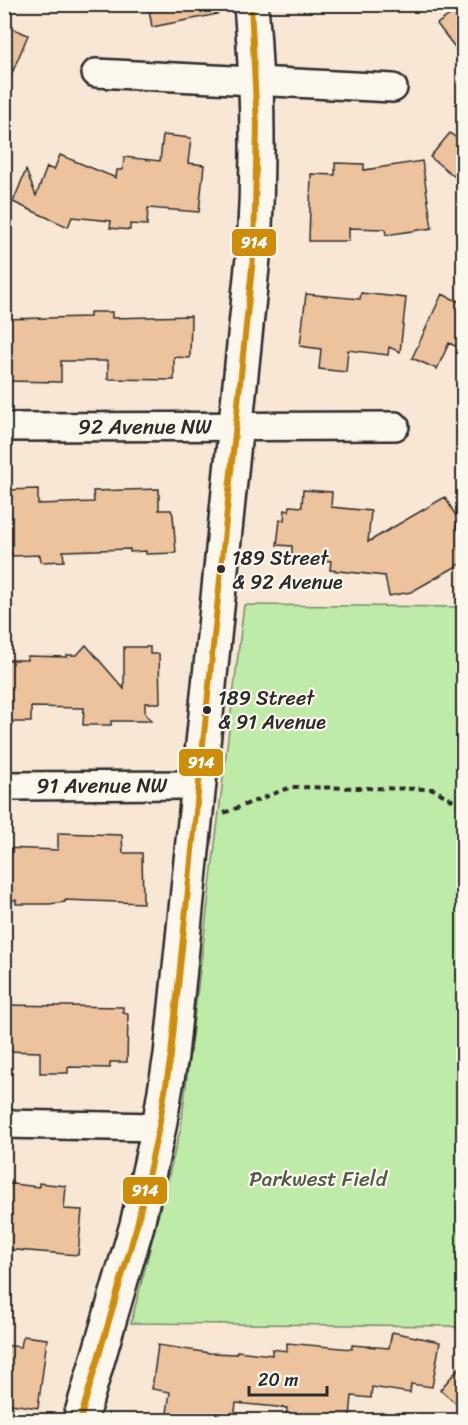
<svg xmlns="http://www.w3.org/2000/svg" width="468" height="1425" font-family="Sriracha,sans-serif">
<rect width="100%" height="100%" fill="#f7e7d4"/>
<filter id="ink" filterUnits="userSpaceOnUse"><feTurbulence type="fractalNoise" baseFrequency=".0167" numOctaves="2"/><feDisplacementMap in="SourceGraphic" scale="12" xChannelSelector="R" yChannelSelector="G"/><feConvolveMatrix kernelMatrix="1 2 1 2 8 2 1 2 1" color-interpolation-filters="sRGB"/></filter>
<g filter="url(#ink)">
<path fill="#bfeba8" stroke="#758b6a" stroke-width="1.5" d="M244,605L463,607V1329L450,1326L131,1323L181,1127Z"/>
<path fill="#edc39d" stroke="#2b2b2b" stroke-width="1.5" d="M148,4H217L218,14L152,27Z
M464,5V59L437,24Z
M4,25L28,35L5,90H4Z
M450,133L464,144V184L430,157Z
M163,135L191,138L188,163L204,165L199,212L148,208L147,225L130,224V230L110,228L111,221L72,217L68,227L13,202L26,170L36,196L47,167L54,170L60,155L116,178L117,170H123L124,157L160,161Z
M422,161L432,228L386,235L385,229L349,228V241H309L311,174L335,175V163L364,164V170Z
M361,293L406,298L400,352L389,347L388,355L348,350L346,372L319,369L321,349L300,346L306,294L360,299Z
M442,294L464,304V350L449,343L437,369L412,358Z
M90,312H112V318L191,316L190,358L174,357V380L108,379V361H61V382L4,381V319L90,317Z
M38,489V504L94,502L93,491L159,489V510H171L173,515L176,553L146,554V551L130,552V549L63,551L64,561L41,562L40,555L12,556L11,552L4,551V490Z
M303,490L332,492L331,507L371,511L368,542L445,497L460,523L456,526L464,541V562L411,592L389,596L385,576L330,570L331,561L296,557L292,555V546L277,545L280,520H284L285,510L289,511L290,506L302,507Z
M86,645L124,689V647H150V654H159L160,703H145V713L151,721H111V725H83L84,708L31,707V722H4L6,660H27V656L67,657V655H77Z
M58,833L122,835L123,853H142L143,903L65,900V902L49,904H16V900H4V848L58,850Z
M4,1005L123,1007V1013L128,1014L127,1062H110V1068L68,1067V1073H40V1052L4,1051Z
M4,1183L39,1187V1183L66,1186L64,1209L82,1210L78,1255L4,1249Z
M392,1332L440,1342L432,1387L411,1384L410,1393L372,1387L371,1398L352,1396L350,1417L286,1416L287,1408L236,1403L234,1419L195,1415V1417L167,1413L170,1392L152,1389L158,1345L210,1353L236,1354L237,1351L272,1355V1349L287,1351V1343L352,1349V1345L389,1348Z
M23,1336L47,1339L38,1408L4,1403V1345L21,1347Z
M464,1362V1410L440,1390Z"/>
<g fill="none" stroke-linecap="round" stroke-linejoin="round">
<defs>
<g id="street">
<path d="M96,73L393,88"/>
<path id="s1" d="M4,427L395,426"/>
<path id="s2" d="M4,786L199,785"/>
<path d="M4,1124L159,1127"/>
</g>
<path id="secondary" d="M80,1420L137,1225L159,1127L171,1055L254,248C259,166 258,86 251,4"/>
</defs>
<use href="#street" stroke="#2b2b2b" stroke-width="32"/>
<use href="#secondary" stroke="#2b2b2b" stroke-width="38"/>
<path stroke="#2b2b2b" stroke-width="4" stroke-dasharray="6 4.5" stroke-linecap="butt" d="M224,813L291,787L433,789L464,807"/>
<use href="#street" stroke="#fbf7ec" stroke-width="27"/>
<use href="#secondary" stroke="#fbf7ec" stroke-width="33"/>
<defs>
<path id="bus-1" d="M80,1420L137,1225L159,1127L171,1055L254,248L257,126L251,4"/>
</defs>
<use href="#bus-1" stroke="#fbf7ec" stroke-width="10"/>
<use href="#bus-1" stroke="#ce8d09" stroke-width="6"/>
</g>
</g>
<g fill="#2b2b2b" stroke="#fbf7ec" stroke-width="2">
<circle cx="221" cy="569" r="5"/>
<circle cx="207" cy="710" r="5"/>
</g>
<g text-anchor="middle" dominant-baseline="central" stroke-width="4.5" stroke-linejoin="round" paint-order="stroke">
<g font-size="20" fill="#2b2b2b" stroke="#fbf7ec" text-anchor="start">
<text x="232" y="558">189 Street<tspan x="232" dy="24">&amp; 92 Avenue</tspan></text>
<text x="218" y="698">189 Street<tspan x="218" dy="24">&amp; 91 Avenue</tspan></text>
</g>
<g font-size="21" fill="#2b2b2b" stroke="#fbf7ec">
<text stroke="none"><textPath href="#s1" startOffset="141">92 Avenue NW</textPath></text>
<text stroke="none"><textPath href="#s2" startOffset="98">91 Avenue NW</textPath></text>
</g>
<g font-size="21" fill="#505b4a" stroke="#fbf7ec">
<text x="318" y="1179">Parkwest Field</text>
</g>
</g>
<g stroke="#fbf7ec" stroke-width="2">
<rect x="231" y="228" width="46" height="29" rx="6" fill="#ce8d09"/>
<rect x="178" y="748" width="46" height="29" rx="6" fill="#ce8d09"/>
<rect x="122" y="1176" width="46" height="29" rx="6" fill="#ce8d09"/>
</g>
<g font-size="16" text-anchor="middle" font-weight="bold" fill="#fff">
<text x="254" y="248">914</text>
<text x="201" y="768">914</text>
<text x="145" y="1196">914</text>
</g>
<rect width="468" height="1425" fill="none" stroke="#fbf7ec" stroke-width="24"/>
<rect x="12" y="12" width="444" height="1401" fill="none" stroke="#2b2b2b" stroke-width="2" filter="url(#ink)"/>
<path d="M249 1386v9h78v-9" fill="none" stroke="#2b2b2b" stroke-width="3"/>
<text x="258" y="1386" font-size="18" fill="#2b2b2b" stroke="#fbf7ec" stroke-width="4.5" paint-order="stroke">20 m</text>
</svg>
